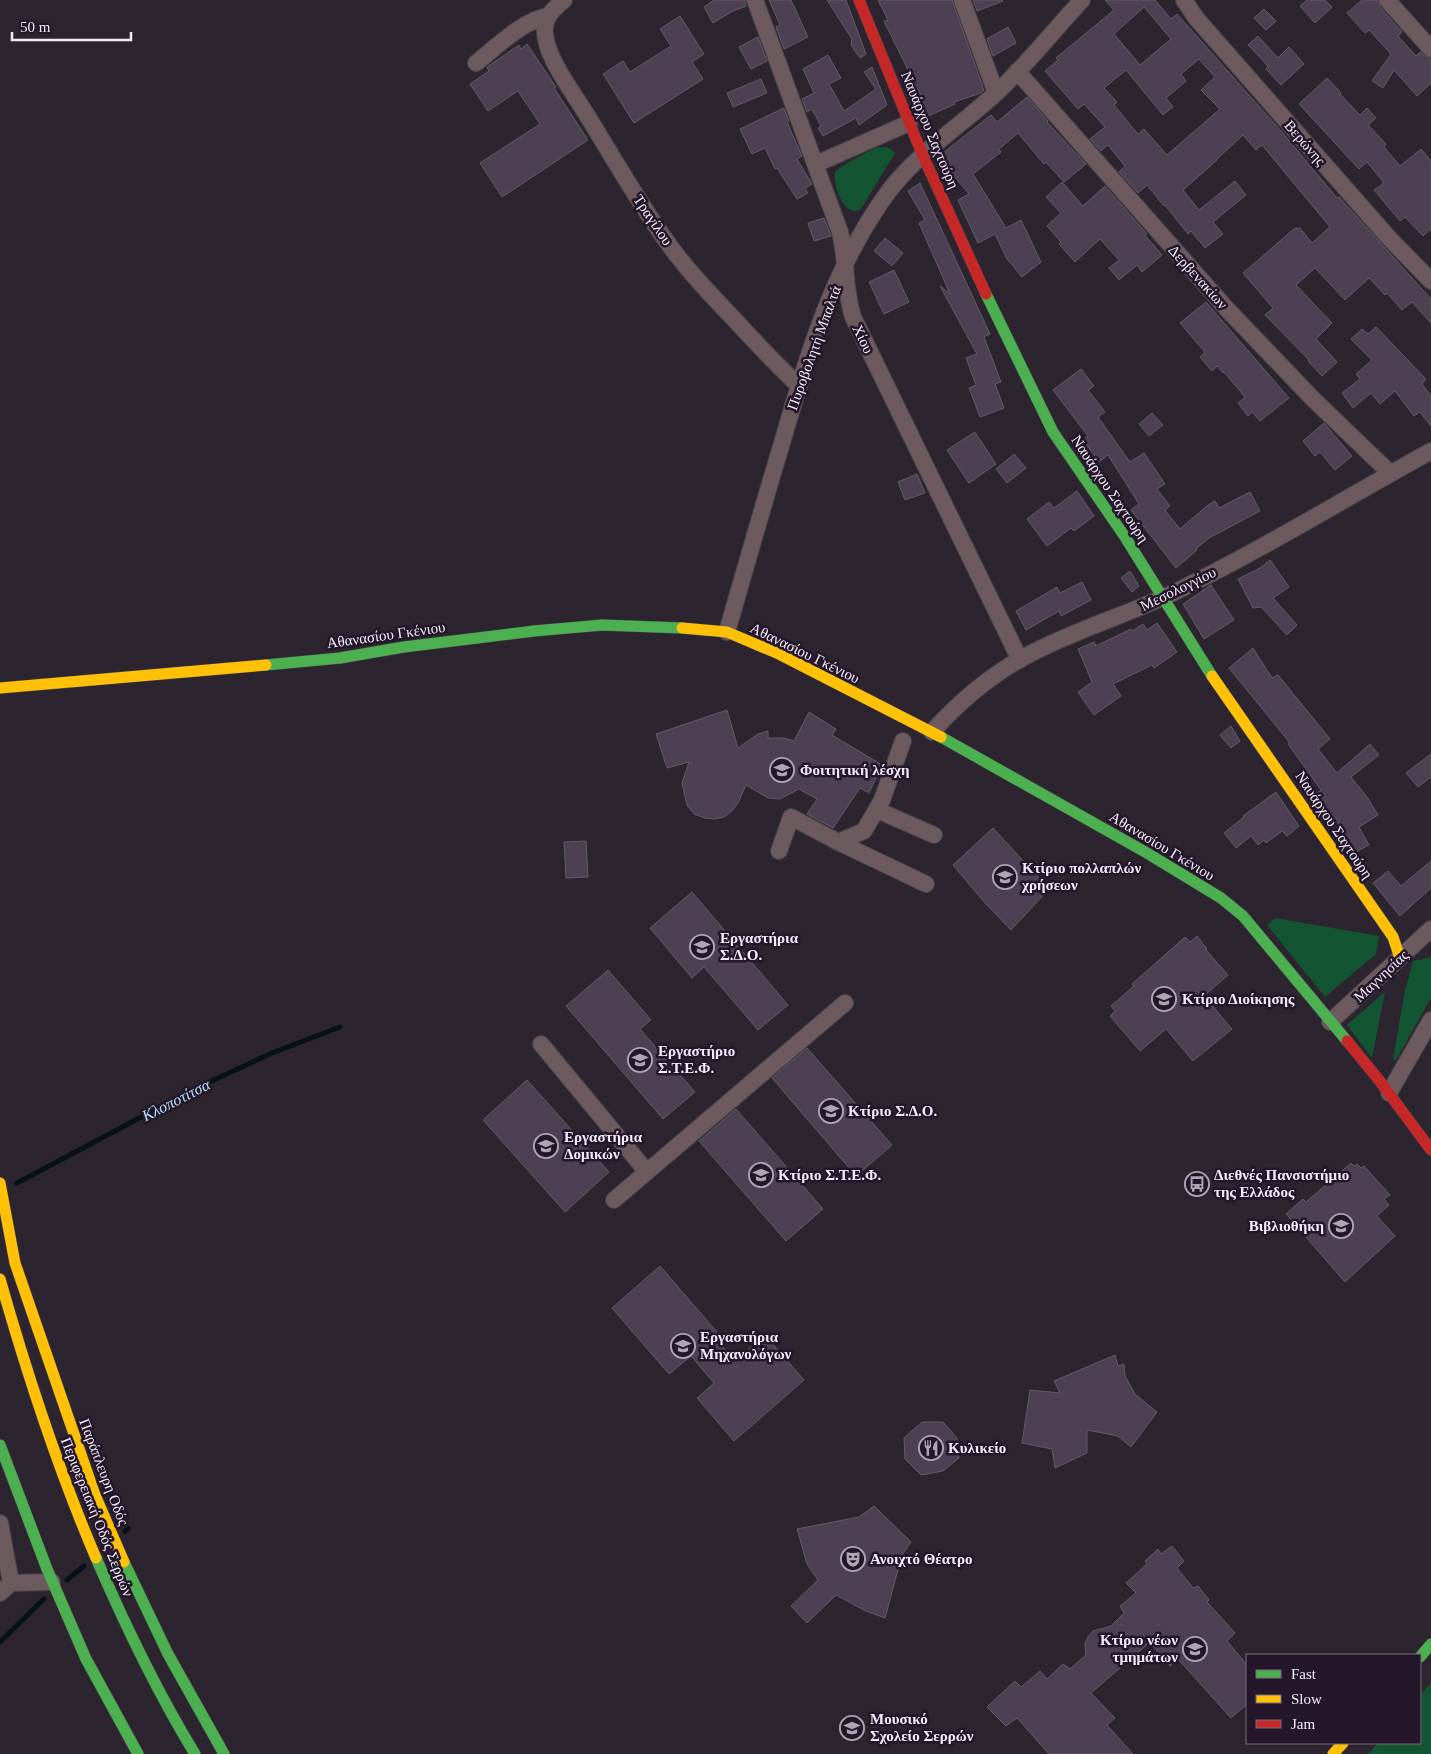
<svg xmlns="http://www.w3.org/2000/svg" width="1431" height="1754" font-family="Georgia,serif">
<rect width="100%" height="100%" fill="#2c252f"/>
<path fill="#135433" d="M875,148C882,147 890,146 895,153L861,209C843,219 833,184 835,172L845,164Z
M1275,918L1379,936L1376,954L1325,997L1267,925Z
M1431,957V998L1396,1060L1393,1059L1404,995L1413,961Z
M1385,992L1372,1058L1347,1025Z
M1431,1683V1754H1368L1378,1743H1420V1695Z"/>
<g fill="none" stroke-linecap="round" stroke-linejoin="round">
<path stroke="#071117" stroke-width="5" d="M17,1183L192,1090L272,1053L340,1027
M125,1531L128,1529
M67,1580L84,1566
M0,1642L44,1599"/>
</g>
<path fill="#4c4052" stroke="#625c65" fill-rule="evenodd" d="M714,0H745L746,6L731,12L713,23L704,7Z
M769,0H791L808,37L784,49L776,27L780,25Z
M827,0H846L866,54L860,58L851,45L852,39Z
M878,0H952L984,90L981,93L954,102L955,104L928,116L922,103L924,102L884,21L888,20Z
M973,0H1002L1003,1L977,11Z
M1105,0H1155L1171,19L1177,14L1282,132L1337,198L1339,197L1431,299V323L1412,302L1402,310L1387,293L1385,295L1369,278L1345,300L1315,268L1296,285L1332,323L1316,339L1337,362L1322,376L1308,361L1309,360L1265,315L1273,308L1243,273L1295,228H1300L1312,243L1330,227L1262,145L1256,150L1243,135L1217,159V160L1183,190L1199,210L1235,181L1246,195L1213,222L1223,234L1205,248L1191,231L1188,234L1165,205L1164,206L1147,185L1138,193L1119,172L1125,166L1108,145L1101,151L1090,139L1105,127L1084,104L1078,109L1045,71L1058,60L1056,58L1114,10ZM1144,7L1171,39L1140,65L1114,34ZM1199,59L1215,77L1201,90L1220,109L1167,155L1144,129L1138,134L1114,105L1117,102L1104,88L1126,70L1163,115L1173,107L1166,98L1186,81L1181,74Z
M1307,0H1325L1332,7L1315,23L1300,6Z
M1362,0H1377L1380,7L1402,32L1398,36L1416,56L1420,52L1431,60V83L1417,96L1394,70L1383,88L1372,81L1391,54L1369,30L1365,33L1347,13Z
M1264,9L1276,21L1266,30L1254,18Z
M680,16L704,54L692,62L703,79L634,123L603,74L623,61L630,72L671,46L660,29Z
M1008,27L1016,43L993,56L987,39Z
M1258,36L1278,58L1289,47L1304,64L1281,85L1266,69L1268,66L1248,45Z
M758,37L767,61L751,69L739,47Z
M527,44L556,87L554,88L588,140L502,197L480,163L540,124L518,91L488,111L470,84L489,71L487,67L519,45L521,49Z
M828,55L841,78L829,84L844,111L876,89L864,72L872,67L887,105L859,125L856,118L823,136L818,128L821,126L812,109L807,112L802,99L814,93L803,69Z
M1327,78L1341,93L1340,94L1360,115L1367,108L1376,118L1368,125L1386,144L1384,147L1400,166L1421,149L1431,161V229L1423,236L1405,217L1400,221L1374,190L1384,183L1367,162L1359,169L1299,104Z
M761,79L767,93L733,107L727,93Z
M1027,97L1048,121L1047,122L1086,164L1064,182L1046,162L1044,164L1018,133L999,149L1001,152L973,174L1006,228L1021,220L1041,262L1022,277L1007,259L995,234L978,243L958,200L969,194L938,157L991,115L997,122Z
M784,108L789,121L787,122L802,156L797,159L812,184L805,188L808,193L797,199L777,168L775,169L765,148L752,154L740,129Z
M1062,182L1083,206L1105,186L1147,234L1145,235L1162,255L1142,272L1137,265L1119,280L1109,268L1119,260L1100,239L1075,262L1059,244L1061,242L1047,226L1061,213L1046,197Z
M920,183L990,334L984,337L1001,382L995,384L1004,408L980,417L969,388L976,385L966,358L977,354L940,286L950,294L919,223L925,220L908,191Z
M824,218L831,236L814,241L808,223Z
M885,238L903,253L892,266L874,251Z
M894,270L909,302L884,314L869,282Z
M1206,302L1289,398L1260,421L1252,412L1248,416L1238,403L1245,397L1224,372L1223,373L1217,366L1212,371L1200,357L1205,352L1180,323Z
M1376,327L1426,379L1422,384L1431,396V426L1420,412L1414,416L1395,391L1380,404L1371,393L1353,408L1342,393L1360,379L1356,374L1372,360L1351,339L1362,329L1368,334Z
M1081,369L1094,386L1088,390L1105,412L1098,417L1130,462L1144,453L1165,484L1157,489L1170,506L1165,510L1180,529L1208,505L1215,501L1219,508L1250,492L1260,511L1209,538L1196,549L1197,550L1176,568L1131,510L1139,504L1108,455L1099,462L1083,440L1088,436L1053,390Z
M1152,413L1163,425L1149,436L1139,424Z
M1324,423L1352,456L1335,470L1320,452L1315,456L1303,441Z
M975,432L996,464L969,483L947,450Z
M1014,454L1026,468L1007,483L996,469Z
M917,474L925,493L905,500L898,482Z
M1077,491L1094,516L1074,531L1071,528L1047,546L1027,519L1049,502L1054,508Z
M1270,560L1289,587L1273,598L1297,625L1287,635L1261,607L1253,608L1238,579L1260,568Z
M1130,571L1139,586L1132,592L1121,578Z
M1082,582L1091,600L1061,616L1059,611L1026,630L1016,611L1057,587L1060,593Z
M1211,585L1234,620L1204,639L1183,604Z
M1157,623L1177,652L1154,668L1152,665L1113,684L1121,696L1094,715L1078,692L1092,682L1078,649L1094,642L1096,646L1131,629L1132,631L1143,624L1147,630Z
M1253,648L1272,678L1278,675L1330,739L1318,749L1337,773L1370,744L1379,755L1351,777L1367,797L1378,815L1359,827L1369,845L1354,853L1345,837H1346L1335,818L1315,795L1321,790L1288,744L1290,743L1229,668Z
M727,710L738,748L758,734L768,731V738H784L794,741L809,712L836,729L832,735L882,765L869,793L860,788L833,828L807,814L817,799L799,789L780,799L768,798L746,785L738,803L732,811L724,817L714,819L705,818L694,814L687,805L682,783L689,762L667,768L656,734Z
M1231,726L1240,741L1231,748L1220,735Z
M1431,754V777L1418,787L1406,773Z
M1276,792L1299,826L1287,836L1282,831L1266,843L1264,840L1258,845L1251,836L1236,848L1224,833L1244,817L1243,816Z
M993,828L1049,889L1011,930L984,902L953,865Z
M586,841L588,877L566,878L564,842Z
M1431,861V888L1400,916L1373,883L1388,871L1401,886Z
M692,892L788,1005L758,1030L704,967L692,978L650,928Z
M1197,936L1207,949L1206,950L1228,975L1204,996L1232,1029L1193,1061L1166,1029L1140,1051L1110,1016L1115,1011L1111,1006L1134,986L1132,984L1185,937L1190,942Z
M608,970L651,1020L640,1029L695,1092L663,1119L566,1006Z
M807,1048L892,1145L856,1176L772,1078Z
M527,1080L609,1172L565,1212L483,1120Z
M736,1109L823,1209L786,1241L699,1141Z
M1351,1163L1354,1166L1357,1164L1361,1168L1364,1166L1390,1195L1384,1199L1389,1205L1377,1216L1395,1236L1345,1282L1286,1214L1303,1199L1306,1202Z
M660,1266L717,1332L713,1335L735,1361L765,1335L804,1380L734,1441L697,1398L714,1383L691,1356L669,1374L612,1308Z
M1115,1355L1118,1366L1124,1364L1125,1376L1135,1394L1157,1412L1131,1447L1118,1436L1087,1430V1453L1055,1468L1052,1449L1022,1443L1030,1390L1060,1393L1054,1381Z
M922,1422H943L957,1438L959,1458L943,1471L921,1475L905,1459L904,1438Z
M874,1506L911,1542L902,1555L885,1618L866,1611L836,1595L807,1623L791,1606L818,1580L807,1564L797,1529L859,1517Z
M1172,1546L1184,1561L1177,1568L1193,1588L1198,1586L1209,1600L1207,1602L1235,1633L1227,1641L1247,1665V1704L1231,1718L1178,1659L1170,1666L1150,1642L1091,1693L1115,1718L1107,1725L1133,1754H1049L1017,1718L1006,1726L987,1707L1015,1681L1021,1687L1040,1671L1047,1679L1063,1664L1070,1669L1086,1655L1085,1643L1088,1637L1093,1631L1111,1626L1124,1613L1120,1606L1136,1593L1126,1583L1147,1564L1145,1561L1158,1549L1161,1554Z"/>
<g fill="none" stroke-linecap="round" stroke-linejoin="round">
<defs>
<path id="street" d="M564,0C556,7 546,15 545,27C542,52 572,91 585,112C613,157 639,204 670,246C689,272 711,295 733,318C754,341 776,364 799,386
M755,0L840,232C847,260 844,289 853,317L1020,660
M962,0L996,93
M1184,0L1196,18L1389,238L1431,281
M1387,0L1431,49
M476,63C496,47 524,20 548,16
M1017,71L1226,308L1313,399L1390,473
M816,164L909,123
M727,632C745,569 763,506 782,443C807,356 834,265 889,191C918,153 960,126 995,94C1026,66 1053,31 1082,0
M932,732C958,703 991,675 1026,656C1074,630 1127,615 1175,592C1263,549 1346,498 1431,451
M877,810L934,835
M838,842L864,831L882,800L903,741
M779,851L791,817L838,842L926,884
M1330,1022L1431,929
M541,1044L647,1172
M1389,1093L1431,1020
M614,1200L845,1003
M0,1523L11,1583
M0,1593L11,1583L52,1582"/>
<path id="fast" d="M986,294L1053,432L1125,537L1212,676
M266,665L340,658L404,647L534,631L602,625L682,628
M941,737L1147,853L1221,898L1243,916L1347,1041
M0,1445L47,1569L86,1659L138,1754
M96,1558C125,1625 157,1692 195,1754
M124,1562L168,1654L224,1754
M1420,1657L1431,1644"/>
<path id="slow" d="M682,628L727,632L779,654L941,737
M1212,676L1393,937L1400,958
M0,688L266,665
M0,1183L15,1263L95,1495L124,1562
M0,1279C27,1374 57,1467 96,1558
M1333,1754L1343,1743"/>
<path id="jam" d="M859,0L923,156L986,294
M1347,1041L1379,1080L1431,1150"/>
</defs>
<use href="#street" stroke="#47424a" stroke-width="18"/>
<use href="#fast" stroke="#47424a" stroke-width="12"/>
<use href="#slow" stroke="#47424a" stroke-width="12"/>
<use href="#jam" stroke="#47424a" stroke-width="12"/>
<use href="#street" stroke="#6c5a5e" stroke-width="16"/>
<use href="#fast" stroke="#4caf50" stroke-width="11"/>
<use href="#slow" stroke="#ffc107" stroke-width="11"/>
<use href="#jam" stroke="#c62828" stroke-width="11"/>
</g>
<defs>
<symbol id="school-ring" viewBox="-11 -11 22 22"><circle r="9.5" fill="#24172a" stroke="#aea6b2" stroke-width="1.5"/><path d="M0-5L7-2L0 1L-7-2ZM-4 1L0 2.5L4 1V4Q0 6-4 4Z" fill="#aea6b2"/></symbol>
<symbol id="university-ring" viewBox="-11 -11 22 22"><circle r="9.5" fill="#24172a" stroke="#aea6b2" stroke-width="1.5"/><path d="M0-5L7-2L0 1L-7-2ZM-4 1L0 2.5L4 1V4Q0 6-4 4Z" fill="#aea6b2"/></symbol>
<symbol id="bus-ring" viewBox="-11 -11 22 22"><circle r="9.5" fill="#24172a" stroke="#aea6b2" stroke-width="1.5"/><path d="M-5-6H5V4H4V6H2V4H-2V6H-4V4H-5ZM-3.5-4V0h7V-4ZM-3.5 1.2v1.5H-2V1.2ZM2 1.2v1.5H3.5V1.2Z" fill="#aea6b2"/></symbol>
<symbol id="restaurant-ring" viewBox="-11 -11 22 22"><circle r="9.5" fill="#24172a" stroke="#aea6b2" stroke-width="1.5"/><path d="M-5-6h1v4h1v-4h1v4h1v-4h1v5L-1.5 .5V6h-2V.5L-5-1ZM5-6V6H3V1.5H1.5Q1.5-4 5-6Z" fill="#aea6b2"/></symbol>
<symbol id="theatre-ring" viewBox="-11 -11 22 22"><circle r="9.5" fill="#24172a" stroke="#aea6b2" stroke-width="1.5"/><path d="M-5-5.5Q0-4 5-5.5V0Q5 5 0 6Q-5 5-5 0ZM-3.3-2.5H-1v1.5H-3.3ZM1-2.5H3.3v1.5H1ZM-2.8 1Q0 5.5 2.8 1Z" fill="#aea6b2"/></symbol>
</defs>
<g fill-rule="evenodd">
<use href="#school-ring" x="768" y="756" width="28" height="28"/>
<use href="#university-ring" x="991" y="863" width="28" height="28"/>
<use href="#university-ring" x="688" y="933" width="28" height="28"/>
<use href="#university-ring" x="1150" y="985" width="28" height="28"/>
<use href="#university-ring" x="626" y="1046" width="28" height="28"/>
<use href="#university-ring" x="817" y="1097" width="28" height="28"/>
<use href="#university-ring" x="532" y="1132" width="28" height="28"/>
<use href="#university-ring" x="747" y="1161" width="28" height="28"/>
<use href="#bus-ring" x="1183" y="1170" width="28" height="28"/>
<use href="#university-ring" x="1327" y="1212" width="28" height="28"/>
<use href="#university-ring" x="669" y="1332" width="28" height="28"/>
<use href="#restaurant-ring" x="917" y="1434" width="28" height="28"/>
<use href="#theatre-ring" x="839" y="1545" width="28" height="28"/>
<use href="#university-ring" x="1181" y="1635" width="28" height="28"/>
<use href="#school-ring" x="838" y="1714" width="28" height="28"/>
</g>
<g text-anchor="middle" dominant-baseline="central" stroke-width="5" stroke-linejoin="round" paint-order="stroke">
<g font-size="15" fill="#f4ebf9" stroke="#24172a">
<text transform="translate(930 130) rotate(67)">Ναυάρχου Σαχτούρη</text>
<text transform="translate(1305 143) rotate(49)">Βερώνης</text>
<text transform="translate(653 220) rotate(56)">Τραγίλου</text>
<text transform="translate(1198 277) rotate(48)">Δερβενακίων</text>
<text transform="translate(863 339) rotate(64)">Χίου</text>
<text transform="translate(814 348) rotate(-70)">Πυροβολητή Μπαλτά</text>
<text transform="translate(1110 489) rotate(56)">Ναυάρχου Σαχτούρη</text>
<text transform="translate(1178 589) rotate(-26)">Μεσολογγίου</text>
<text transform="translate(386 635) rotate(-8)">Αθανασίου Γκένιου</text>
<text transform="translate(805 653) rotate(26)">Αθανασίου Γκένιου</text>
<text transform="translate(1334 825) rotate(56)">Ναυάρχου Σαχτούρη</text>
<text transform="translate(1162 846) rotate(31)">Αθανασίου Γκένιου</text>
<text transform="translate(1381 976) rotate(-43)">Μαγνησίας</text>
<text transform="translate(104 1472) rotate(69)">Παράπλευρη Οδός</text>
<text transform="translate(97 1517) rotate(68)">Περιφερειακή Οδός Σερρών</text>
</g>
<g font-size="15" font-weight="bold" fill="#f4ebf9" stroke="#24172a" text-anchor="start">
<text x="800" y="770">Φοιτητική λέσχη</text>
<text x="1022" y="868">Κτίριο πολλαπλών<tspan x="1022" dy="17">χρήσεων</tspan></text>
<text x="720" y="938">Εργαστήρια<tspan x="720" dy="17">Σ.Δ.Ο.</tspan></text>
<text x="1182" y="999">Κτίριο Διοίκησης</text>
<text x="658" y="1051">Εργαστήριο<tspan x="658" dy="17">Σ.Τ.Ε.Φ.</tspan></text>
<text x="848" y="1111">Κτίριο Σ.Δ.Ο.</text>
<text x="564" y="1137">Εργαστήρια<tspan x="564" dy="17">Δομικών</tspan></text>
<text x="778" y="1175">Κτίριο Σ.Τ.Ε.Φ.</text>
<text x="1214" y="1175">Διεθνές Πανσιστήμιο<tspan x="1214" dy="17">της Ελλάδος</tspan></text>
<text x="1324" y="1226" text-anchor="end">Βιβλιοθήκη</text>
<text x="700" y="1337">Εργαστήρια<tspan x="700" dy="17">Μηχανολόγων</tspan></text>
<text x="948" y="1448">Κυλικείο</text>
<text x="870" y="1559">Ανοιχτό Θέατρο</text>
<text x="1178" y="1640" text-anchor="end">Κτίριο νέων<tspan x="1178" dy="17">τμημάτων</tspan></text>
<text x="870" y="1719">Μουσικό<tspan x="870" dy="17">Σχολείο Σερρών</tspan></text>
</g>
<g font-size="16" font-style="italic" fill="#afe2f8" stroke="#24172a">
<text transform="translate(176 1100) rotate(-27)">Κλοποτίτσα</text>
</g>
</g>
<rect x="1246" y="1654" width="175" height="90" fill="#24172a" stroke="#776c7d"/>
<rect x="1256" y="1670" width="25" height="8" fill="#4caf50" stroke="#776c7d"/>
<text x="1291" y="1679" font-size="15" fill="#f4ebf9">Fast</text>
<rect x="1256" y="1695" width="25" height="8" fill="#ffc107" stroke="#776c7d"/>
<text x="1291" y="1704" font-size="15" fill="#f4ebf9">Slow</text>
<rect x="1256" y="1720" width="25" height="8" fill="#c62828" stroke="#776c7d"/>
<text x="1291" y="1729" font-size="15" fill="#f4ebf9">Jam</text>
<path d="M12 32v8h119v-8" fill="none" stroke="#f4ebf9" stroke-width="2.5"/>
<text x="20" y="32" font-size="15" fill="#f4ebf9" stroke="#24172a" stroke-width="4" paint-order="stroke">50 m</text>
</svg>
